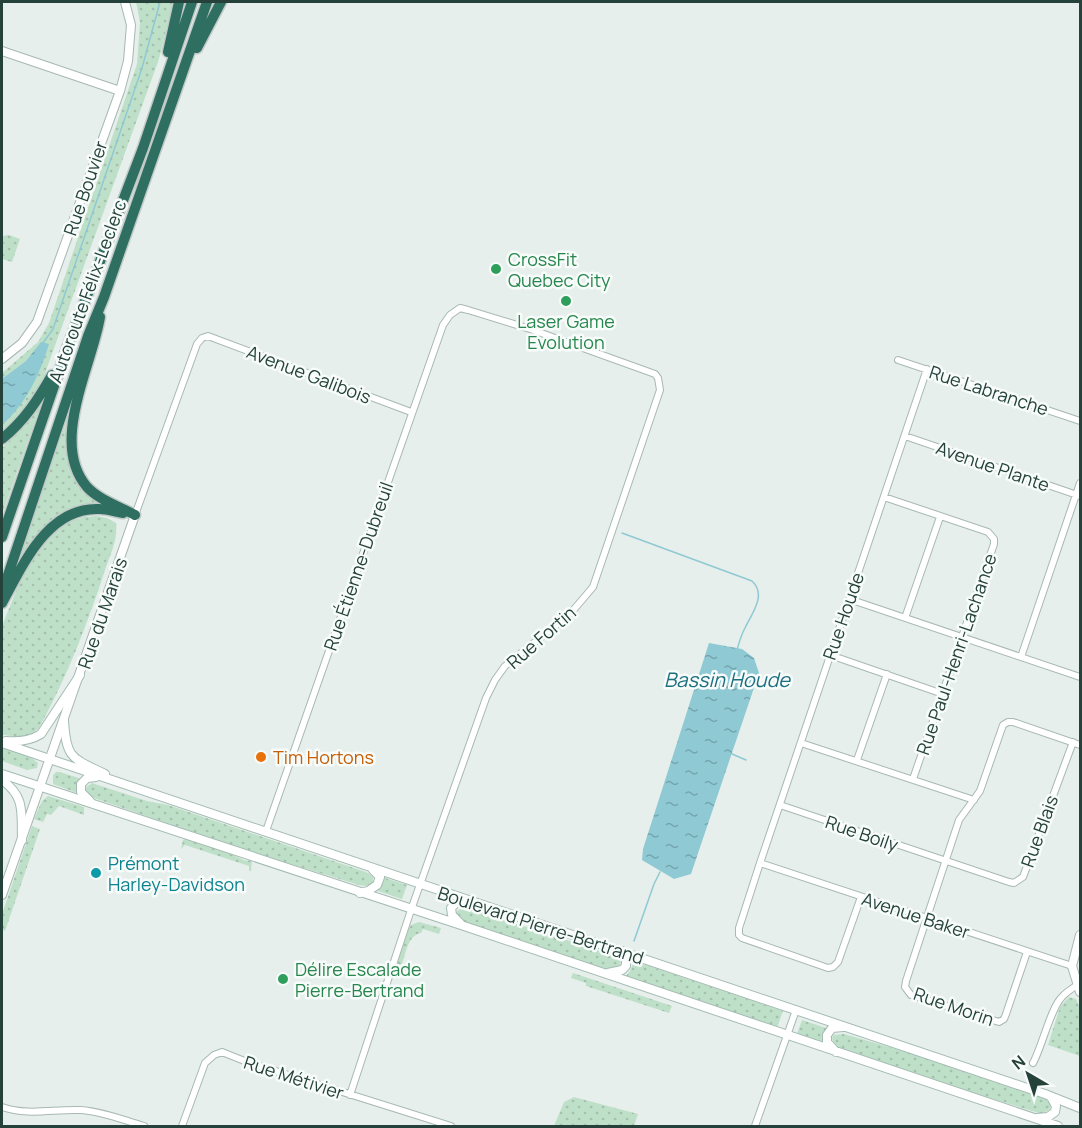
<svg xmlns="http://www.w3.org/2000/svg" width="1082" height="1128" font-family="Manrope,sans-serif">
<defs>
<pattern id="green-dots" width="8" height="8" patternUnits="userSpaceOnUse" patternTransform="scale(1.5)"><rect width="8" height="8" fill="#bfe0c8"/><path d="M2 2h.1M6 6h.1" fill="none" stroke="#a4c1ad" stroke-width="1.8" stroke-linecap="round"/></pattern>
<pattern id="water-ripples" width="26" height="14" patternUnits="userSpaceOnUse" patternTransform="scale(1.5)"><rect width="26" height="14" fill="#8ec9d4"/><path d="M2 4q2-2 4 0t4 0M15 11q2-2 4 0t4 0" fill="none" stroke="#74a5ad"/></pattern>
</defs>
<rect width="100%" height="100%" fill="#e6efeb"/>
<path fill="url(#green-dots)" d="M136,2H173L159,59L44,376C34,398 20,416 2,432V373L38,342L49,323L137,64L140,22Z
M9,235L20,239L12,262L2,259V236Z
M41,404L2,515V448L25,426Z
M68,417H70C67,442 63,475 85,492C91,497 99,500 106,503L72,510L19,565L16,564Z
M97,516L107,518L116,523C118,538 111,553 106,567C88,623 67,677 39,728C28,739 16,738 2,734V626L20,581L33,558L48,538L65,523L84,517Z
M2,747L32,758L38,763L37,768L27,770L2,761Z
M56,772H60L82,779L76,788L77,793L53,784V775Z
M92,783L147,801L168,805L366,872L373,877V883L365,886L359,885L239,848L91,797L86,793L85,788Z
M48,796L84,807V815L59,806L51,815L47,814L43,822L34,819L42,801Z
M32,826L40,829L5,931L2,929V914Z
M186,838L226,852L246,861L252,860L251,871H249V866L185,845L181,849L183,840Z
M382,877L407,885L402,899L378,891Z
M461,908H468L619,957L621,961L620,965L612,971L579,962L462,922L455,913Z
M419,922L441,928L439,934L423,929L421,933C408,935 406,953 402,964L399,965L397,963L408,930L411,925Z
M634,961L783,1011L777,1028L625,977L630,971Z
M573,973L672,1006L669,1013L586,986V983L571,978Z
M1069,997L1076,999L1080,1008V1056L1048,1045L1060,1007Z
M802,1020L826,1028L822,1038L824,1044L797,1034Z
M844,1034L913,1054L1046,1099L1051,1104L1050,1109L1042,1114L977,1094L834,1046L832,1038L834,1035Z
M574,1097L638,1114L634,1126H554L564,1102Z"/>
<path fill="url(#water-ripples)" d="M41,342L49,344C40,374 26,404 2,425V379L26,361Z
M709,643L742,649L754,658L759,673L691,874L674,879L642,860L643,849Z"/>
<g fill="none" stroke-linecap="round" stroke-linejoin="round">
<path stroke="#8ec9d4" stroke-width="1.5" d="M43,343L53,329L142,68L160,2
M622,533L752,581C767,595 752,613 745,628C741,635 739,643 737,650
M732,754L746,760
M634,941L654,884L660,872"/>
<defs>
<path id="minor" d="M898,360L1080,421
M905,436L1080,496
M884,497L988,532L994,539V544L913,779
M135,515L197,344L202,338L208,336L411,412
M849,599L1080,677
M905,618L940,517
M830,655L943,694
M1021,657L1080,483
M801,743L974,800
M857,760L887,674
M780,805L1009,882L1014,883L1023,877L1073,742
M266,831L443,325L450,315L460,308L468,310L530,329L655,374L658,378L660,390L593,587L570,614L505,666L495,680L486,698L411,910L350,1095
M760,863L1072,966
M861,897L838,962L833,967L828,968L742,938L739,935V928L760,863L927,369
M1027,952L1006,1014L1004,1019L999,1022L911,995L905,987L906,981L959,820L980,791L1003,725L1008,722H1013L1080,745
M1033,1063C1042,1047 1051,1007 1062,997C1066,992 1072,989 1077,985
M2,1107C28,1116 53,1109 80,1110C101,1111 123,1120 144,1126
M182,1126L205,1063L214,1055L222,1052L247,1062L451,1126
M755,1126L796,1010"/>
<path id="tertiary" d="M2,51L120,91
M2,359L22,343L37,322L120,91L128,61L131,25L125,2
M2,895L135,515
M1080,935L1072,966L1080,992"/>
<path id="secondary" d="M64,720C66,759 72,758 105,774
M6,741C19,742 30,741 41,734L80,675
M2,743L1045,1094L1080,1108
M2,774L464,926L1058,1126
M2,780C26,797 21,814 22,840
M90,801L81,792V784L87,778L96,777
M360,893L368,891L377,885L380,877L373,870
M460,923L452,915L451,908L457,902H465
M608,973L622,970L626,966V960L622,951
M836,1052L827,1042V1035L832,1028L843,1027
M1037,1118L1048,1117L1055,1112L1056,1106L1051,1097"/>
<path id="motorway" d="M197,48L221,2
M168,52L179,2
M100,317C92,366 49,443 87,487C99,500 120,507 135,515
M2,439C24,421 38,400 52,375
M2,537L66,351L143,148L192,2
M2,593L88,336L104,297L207,2
M2,603C23,565 48,506 100,509C108,509 116,512 123,513"/>
</defs>
<use href="#minor" stroke="#a8b8b2" stroke-width="8"/>
<use href="#tertiary" stroke="#a8b8b2" stroke-width="10"/>
<use href="#secondary" stroke="#a4bbb3" stroke-width="10"/>
<use href="#motorway" stroke="#c2cac8" stroke-width="13"/>
<use href="#minor" stroke="#fff" stroke-width="6"/>
<use href="#tertiary" stroke="#fff" stroke-width="8"/>
<use href="#secondary" stroke="#fff" stroke-width="8"/>
<use href="#motorway" stroke="#2f6f62" stroke-width="10"/>
</g>
<g fill="#2e9e5b" stroke="#f7fbf9" stroke-width="2">
<circle cx="496" cy="269" r="6"/>
<circle cx="566" cy="301" r="6"/>
<circle cx="283" cy="979" r="6"/>
</g>
<circle fill="#e8710a" stroke="#f7fbf9" stroke-width="2" cx="261" cy="757" r="6"/>
<circle fill="#0f9aa8" stroke="#f7fbf9" stroke-width="2" cx="96" cy="873" r="6"/>
<g text-anchor="middle" dominant-baseline="central" stroke-width="5" stroke-linejoin="round" paint-order="stroke">
<g font-size="18" fill="#24423a" stroke="#f7fbf9">
<text transform="translate(85 188) rotate(-71)">Rue Bouvier</text>
<text transform="translate(87 291) rotate(-70)">Autoroute Félix-Leclerc</text>
<text transform="translate(309 374) rotate(21)">Avenue Galibois</text>
<text transform="translate(989 390) rotate(18)">Rue Labranche</text>
<text transform="translate(993 466) rotate(19)">Avenue Plante</text>
<text transform="translate(358 566) rotate(-71)">Rue Étienne-Dubreuil</text>
<text transform="translate(102 613) rotate(-71)">Rue du Marais</text>
<text transform="translate(843 616) rotate(-71)">Rue Houde</text>
<text transform="translate(541 637) rotate(-41)">Rue Fortin</text>
<text transform="translate(956 654) rotate(-71)">Rue Paul-Henri-Lachance</text>
<text transform="translate(1039 831) rotate(-70)">Rue Blais</text>
<text transform="translate(862 833) rotate(19)">Rue Boily</text>
<text transform="translate(916 915) rotate(18)">Avenue Baker</text>
<text transform="translate(541 925) rotate(18)">Boulevard Pierre-Bertrand</text>
<text transform="translate(954 1006) rotate(19)">Rue Morin</text>
<text transform="translate(294 1077) rotate(18)">Rue Métivier</text>
</g>
<g font-size="18" fill="#27864d" stroke="#f7fbf9" text-anchor="start">
<text x="508" y="259">CrossFit<tspan x="508" dy="21">Quebec City</tspan></text>
<text x="566" y="321" text-anchor="middle">Laser Game<tspan x="566" dy="21">Evolution</tspan></text>
<text x="295" y="969">Délire Escalade<tspan x="295" dy="21">Pierre-Bertrand</tspan></text>
</g>
<g font-size="18" fill="#c56008" stroke="#f7fbf9" text-anchor="start">
<text x="273" y="757">Tim Hortons</text>
</g>
<g font-size="18" fill="#0d838f" stroke="#f7fbf9" text-anchor="start">
<text x="108" y="863">Prémont<tspan x="108" dy="21">Harley-Davidson</tspan></text>
</g>
<g font-size="20" font-style="italic" fill="#1c6f80" stroke="#f7fbf9">
<text x="727" y="679">Bassin Houde</text>
</g>
</g>
<rect width="1082" height="1128" fill="none" stroke="#24423a" stroke-width="6"/>
<g transform="translate(1028 1074) rotate(321)" stroke="#f7fbf9" stroke-width="4.5" paint-order="stroke">
<path d="M0-4.5L10 22L0 15L-10 22Z" fill="#24423a"/>
<text y="-9" font-size="16" font-weight="bold" text-anchor="middle" fill="#24423a">N</text>
</g>
</svg>
